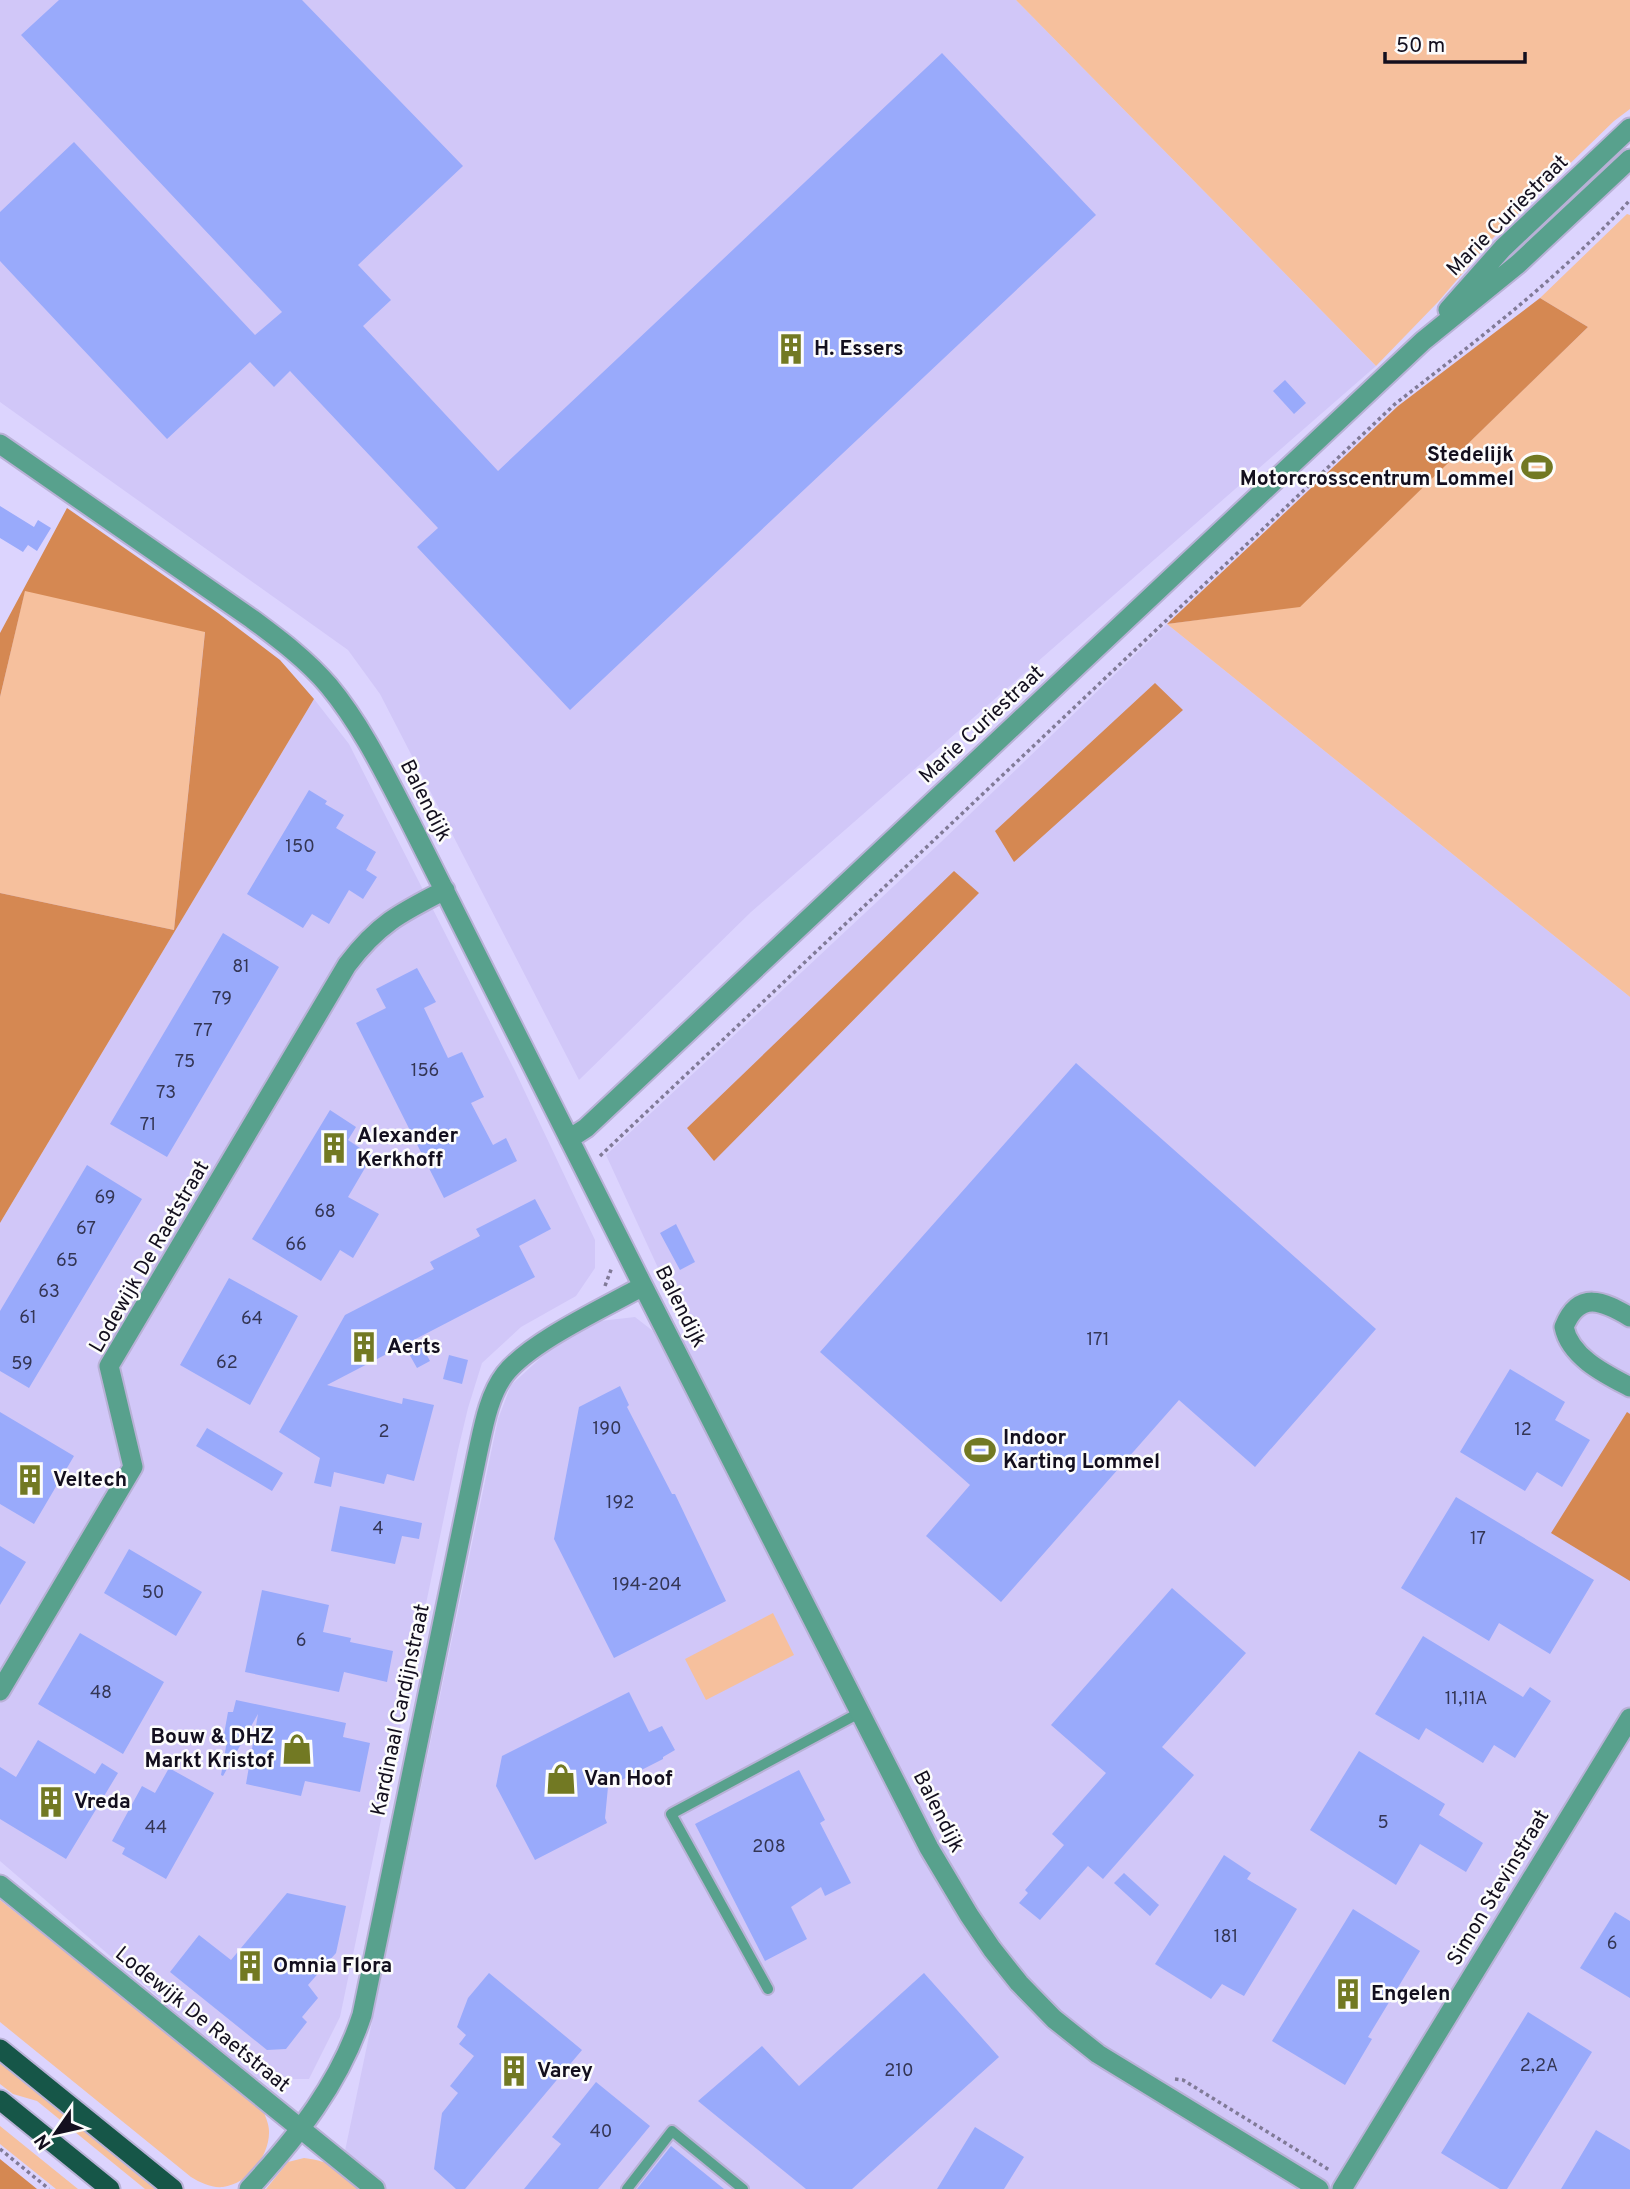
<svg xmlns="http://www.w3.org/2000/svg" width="1630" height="2189" font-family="Overpass,sans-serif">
<rect width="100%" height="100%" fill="#dcd4fe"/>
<path fill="#d1c7f8" d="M0,0H1016L1376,366L751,912L579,1080L380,694L348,650L0,402Z
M1167,624L1630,997V2189H365L341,2170L498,1419L511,1385L558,1342L600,1321L635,1317L653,1331L664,1352L689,1335L606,1155L941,842Z
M314,699L349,744L515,1071L595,1240V1268L576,1296L521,1327L482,1363L468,1408L458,1450L340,2017L309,2079H253L0,1861V1223Z"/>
<path fill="#f6c09d" d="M1016,0H1630V109L1614,121L1493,238L1438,302L1376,366Z
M1627,214L1630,215V997L1167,624L1300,606L1588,327L1540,298Z
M25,590L205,631L174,930L0,893V697Z
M773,1613L794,1655L706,1700L685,1659Z
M0,1900L263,2109C265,2116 269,2124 269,2131C270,2155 248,2184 223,2187C211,2188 201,2183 191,2177L0,2022Z
M0,2063L155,2189H145L37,2101L13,2094L0,2084Z
M0,2126L78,2189H56L0,2144Z
M304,2158C332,2161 344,2172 365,2189H266L288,2162Z"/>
<path fill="#d58852" d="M1540,298L1588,327L1300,607L1167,624L1398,406Z
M67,508L218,613L280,660L314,699L0,1223V893L174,930L205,632L25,591L0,697V633Z
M1155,683L1183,710L1014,862L995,831Z
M954,871L979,893L714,1161L687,1128Z
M1627,1412L1630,1414V1581L1551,1533Z
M0,2159L37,2189H0Z"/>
<path fill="#99aafb" d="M59,0H302L463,166L358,265L391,300L363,326L498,471L942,53L1096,215L570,710L417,547L438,528L290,371L274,387L250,362L167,439L0,261V212L74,142L255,335L282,312L21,35Z
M1285,380L1306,403L1294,414L1273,391Z
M0,506L34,527L38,520L51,528L37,551L28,545L23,552L0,538Z
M309,790L327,801L325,804L344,815L336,828L376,852L366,870L377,877L363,899L349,890L329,924L312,914L303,928L247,894Z
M223,933L279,967L167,1157L110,1124Z
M417,968L436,1002L424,1008L448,1058L462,1052L484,1097L471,1103L493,1145L506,1138L517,1161L444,1198L356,1023L386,1008L376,989Z
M1076,1063L1376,1329L1255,1467L1179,1400L1001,1602L926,1536L970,1485L820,1352Z
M330,1110L356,1127L348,1140L372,1156L348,1197L379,1214L353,1258L340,1250L321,1281L252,1239Z
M87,1165L142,1199L29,1388L0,1371V1311Z
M535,1199L551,1229L519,1246L535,1277L406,1344L423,1348L430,1361L417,1368L404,1345L327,1385L402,1404L403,1398L434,1405L414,1481L387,1474L384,1484L334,1472L331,1487L314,1483L320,1458L279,1432L345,1315L434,1269L430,1262L480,1236L476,1229Z
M676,1224L695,1262L680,1270L660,1233Z
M229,1278L298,1316L250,1405L180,1365Z
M449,1355L468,1360L462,1384L443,1379Z
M1510,1369L1565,1402L1555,1420L1590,1440L1562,1487L1537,1472L1525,1491L1460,1452Z
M620,1386L629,1405L627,1407L672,1494H675L726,1601L614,1658L554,1539L579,1407Z
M0,1412L74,1456L34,1524L0,1504Z
M207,1428L283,1473L272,1491L196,1446Z
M1456,1497L1594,1580L1550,1654L1499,1623L1489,1641L1401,1588Z
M340,1506L422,1523L419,1539L402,1536L395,1564L331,1551Z
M0,1546L26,1562L0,1605Z
M129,1549L202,1592L176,1636L104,1593Z
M1172,1588L1246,1653L1162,1747L1194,1775L1103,1879L1088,1866L1040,1920L1019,1903L1028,1893L1025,1890L1064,1845L1052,1834L1106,1773L1051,1725Z
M262,1590L329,1605L323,1632L351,1638L350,1642L393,1651L387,1682L344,1672L339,1692L245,1672Z
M80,1633L164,1682L123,1754L38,1704Z
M1423,1636L1523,1697L1530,1687L1551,1701L1515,1758L1494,1745L1483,1763L1426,1728L1419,1740L1375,1714Z
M629,1692L649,1732L662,1726L675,1750L663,1757V1759L608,1787L605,1818L607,1823L535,1860L496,1786L502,1756Z
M236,1700L346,1723L343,1737L370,1743L360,1792L305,1781L301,1796L246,1784L258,1714L223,1776L221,1775L227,1741L223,1740L228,1712H233Z
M38,1740L95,1774L102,1763L118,1773L66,1859L0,1819V1767L16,1777Z
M1359,1751L1445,1804L1439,1815L1483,1843L1466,1872L1420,1844L1396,1885L1310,1830Z
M169,1768L214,1793L166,1879L122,1854L125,1848L112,1841L142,1786L155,1793Z
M799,1770L825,1820L820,1823L851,1883L825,1896L821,1887L791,1907L807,1939L765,1961L695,1824Z
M1224,1855L1251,1873L1247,1879L1297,1909L1244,1996L1222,1984L1211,1999L1155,1964Z
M1124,1873L1159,1905L1150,1916L1114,1883Z
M287,1893L346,1906L336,1953L308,1985L318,1998L302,2017L307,2022L286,2049L267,2050L170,1972L199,1935L231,1960Z
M1353,1909L1420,1951L1368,2037L1372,2039L1345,2085L1272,2041Z
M1615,1912L1630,1921V1998L1580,1968Z
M489,1973L582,2050L465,2189H456L434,2169L442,2113L458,2093L450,2086L474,2056L459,2044L466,2035L457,2027L468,1998Z
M924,1973L999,2057L852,2189H806L698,2101L762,2046L799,2086Z
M1528,2012L1592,2052L1507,2189H1500L1441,2153Z
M596,2082L650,2126L598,2189H524L561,2144L552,2137Z
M975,2127L1024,2157L1004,2189H937Z
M1596,2130L1630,2150V2189H1561Z
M671,2146L724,2189H637Z"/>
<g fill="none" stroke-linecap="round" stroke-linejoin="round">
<defs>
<path id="service" d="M768,1989L671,1814L861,1712
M627,2189L672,2131L743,2189"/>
<path id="minor" d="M1448,310L1503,248L1630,128
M0,444L252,619C279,639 307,660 329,686C362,726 385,774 409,820L643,1286L929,1848L969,1915L992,1949L1019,1983L1054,2019L1098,2054L1319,2189
M569,1139L586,1128L1423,341L1518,264L1630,159
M1630,1317C1603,1301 1579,1290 1564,1327C1570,1357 1605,1374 1630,1387
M0,1691L133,1467L109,1366L347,965C378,924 400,913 445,890
M0,1885L375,2189
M249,2189C297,2137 340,2083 362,2015L477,1456C483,1429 488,1396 505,1374C531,1341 606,1307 643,1286
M1342,2189L1630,1718"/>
<path id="trunk" d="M0,2049L173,2189
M0,2100L110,2189"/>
</defs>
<use href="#service" stroke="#b8b1d6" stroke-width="14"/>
<use href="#minor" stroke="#b8b1d6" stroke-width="23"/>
<use href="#trunk" stroke="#b8b1d6" stroke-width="23"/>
<path stroke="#807a97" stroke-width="3.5" stroke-dasharray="3.5 3.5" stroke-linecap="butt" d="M600,1156L1395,404C1477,340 1560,278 1630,200
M605,1286L612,1267
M1175,2079L1183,2080L1331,2171
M0,2149L49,2189"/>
<use href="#service" stroke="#58a18d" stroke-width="10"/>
<use href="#minor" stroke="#58a18d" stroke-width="19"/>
<use href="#trunk" stroke="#165648" stroke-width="19"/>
</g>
<defs>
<symbol id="building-bare" viewBox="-9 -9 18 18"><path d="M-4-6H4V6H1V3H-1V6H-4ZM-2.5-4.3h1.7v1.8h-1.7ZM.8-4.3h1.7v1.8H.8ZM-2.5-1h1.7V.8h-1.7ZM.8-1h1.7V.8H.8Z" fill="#727923" stroke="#fcfcfc" stroke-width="2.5" paint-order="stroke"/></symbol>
<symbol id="stadium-bare" viewBox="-9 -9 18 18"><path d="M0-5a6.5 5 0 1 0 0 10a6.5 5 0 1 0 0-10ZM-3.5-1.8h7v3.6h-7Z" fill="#727923" stroke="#fcfcfc" stroke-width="2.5" paint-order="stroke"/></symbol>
<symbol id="shop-bare" viewBox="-9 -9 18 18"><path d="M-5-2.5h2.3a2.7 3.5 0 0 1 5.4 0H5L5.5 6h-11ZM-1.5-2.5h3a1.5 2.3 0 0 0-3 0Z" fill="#727923" stroke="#fcfcfc" stroke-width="2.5" paint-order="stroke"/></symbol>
</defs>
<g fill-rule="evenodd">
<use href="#building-bare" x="769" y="327" width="44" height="44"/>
<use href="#stadium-bare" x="1515" y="445" width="44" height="44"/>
<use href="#building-bare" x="312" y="1126" width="44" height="44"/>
<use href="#building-bare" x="342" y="1325" width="44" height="44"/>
<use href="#stadium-bare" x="958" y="1428" width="44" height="44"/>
<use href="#building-bare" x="8" y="1458" width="44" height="44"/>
<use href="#shop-bare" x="275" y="1727" width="44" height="44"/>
<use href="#shop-bare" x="539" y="1757" width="44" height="44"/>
<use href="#building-bare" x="29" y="1780" width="44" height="44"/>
<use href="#building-bare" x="228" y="1944" width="44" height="44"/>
<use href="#building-bare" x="1326" y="1972" width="44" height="44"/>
<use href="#building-bare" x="492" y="2049" width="44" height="44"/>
</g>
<g text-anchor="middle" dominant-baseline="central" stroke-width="5" stroke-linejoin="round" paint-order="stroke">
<g font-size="18" fill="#343655">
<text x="300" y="847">150</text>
<text x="241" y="967">81</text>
<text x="222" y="999">79</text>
<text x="203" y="1031">77</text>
<text x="185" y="1062">75</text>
<text x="425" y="1071">156</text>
<text x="166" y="1093">73</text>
<text x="148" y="1125">71</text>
<text x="105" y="1198">69</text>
<text x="325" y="1212">68</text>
<text x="86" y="1229">67</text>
<text x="296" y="1245">66</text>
<text x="67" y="1261">65</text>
<text x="49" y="1292">63</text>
<text x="28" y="1318">61</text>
<text x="252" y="1319">64</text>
<text x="1098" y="1340">171</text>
<text x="227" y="1363">62</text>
<text x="22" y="1364">59</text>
<text x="607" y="1429">190</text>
<text x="1523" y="1430">12</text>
<text x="384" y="1432">2</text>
<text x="620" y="1503">192</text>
<text x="378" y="1529">4</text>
<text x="1478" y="1539">17</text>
<text x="647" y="1585">194-204</text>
<text x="153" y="1593">50</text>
<text x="301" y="1641">6</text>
<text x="101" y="1693">48</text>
<text x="1466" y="1699">11,11A</text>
<text x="1383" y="1823">5</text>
<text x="156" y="1828">44</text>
<text x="769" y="1847">208</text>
<text x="1226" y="1937">181</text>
<text x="1612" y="1944">6</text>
<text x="1539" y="2066">2,2A</text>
<text x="899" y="2071">210</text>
<text x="601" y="2132">40</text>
</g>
<g font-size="21" fill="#130f1e" stroke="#fcfcfc">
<text transform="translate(1508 216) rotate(-45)">Marie Curiestraat</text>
<text transform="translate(982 725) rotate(-43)">Marie Curiestraat</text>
<text transform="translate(425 801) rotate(63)">Balendijk</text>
<text transform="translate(150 1257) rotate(-60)">Lodewijk De Raetstraat</text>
<text transform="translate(680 1307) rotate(63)">Balendijk</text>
<text transform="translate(401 1710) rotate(-78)">Kardinaal Cardijnstraat</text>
<text transform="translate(938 1812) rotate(63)">Balendijk</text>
<text transform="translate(1499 1888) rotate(-59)">Simon Stevinstraat</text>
<text transform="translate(202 2020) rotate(39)">Lodewijk De Raetstraat</text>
</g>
<g font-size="21" font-weight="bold" fill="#130f1e" stroke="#fcfcfc" text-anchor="start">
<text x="814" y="349">H. Essers</text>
<text x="1514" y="455" text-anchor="end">Stedelijk<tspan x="1514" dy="24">Motorcrosscentrum Lommel</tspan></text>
<text x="357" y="1136">Alexander<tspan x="357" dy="24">Kerkhoff</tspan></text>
<text x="387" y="1347">Aerts</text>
<text x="1003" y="1438">Indoor<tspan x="1003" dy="24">Karting Lommel</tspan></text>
<text x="53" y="1480">Veltech</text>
<text x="274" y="1737" text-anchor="end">Bouw &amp; DHZ<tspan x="274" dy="24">Markt Kristof</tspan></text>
<text x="584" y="1779">Van Hoof</text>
<text x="74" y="1802">Vreda</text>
<text x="273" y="1966">Omnia Flora</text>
<text x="1371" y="1994">Engelen</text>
<text x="537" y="2071">Varey</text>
</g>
</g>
<g transform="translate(56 2133) rotate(236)" stroke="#fcfcfc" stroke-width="5" paint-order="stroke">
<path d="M0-5L12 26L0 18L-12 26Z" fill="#130f1e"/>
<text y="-10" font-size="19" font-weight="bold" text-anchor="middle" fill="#130f1e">N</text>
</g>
<path d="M1385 52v10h140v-10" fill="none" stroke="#130f1e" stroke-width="3.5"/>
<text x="1396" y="52" font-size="21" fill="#130f1e" stroke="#fcfcfc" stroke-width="5" paint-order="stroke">50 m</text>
</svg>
